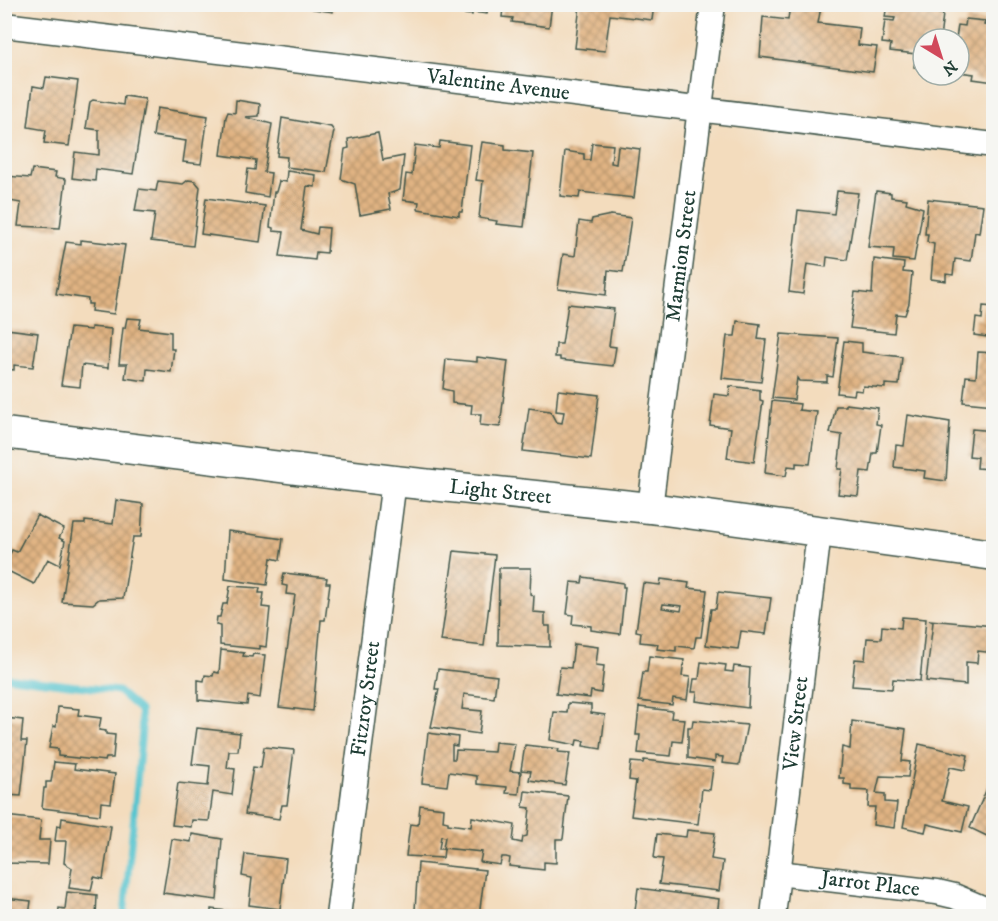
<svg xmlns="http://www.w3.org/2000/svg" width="998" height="921" font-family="'IM FELL DW Pica',serif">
<defs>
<pattern id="building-cross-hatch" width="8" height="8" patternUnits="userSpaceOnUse" patternTransform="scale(1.5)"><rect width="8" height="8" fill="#e1b483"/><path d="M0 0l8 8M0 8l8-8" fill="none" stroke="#b6946c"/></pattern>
</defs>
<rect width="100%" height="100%" fill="#f6f6f2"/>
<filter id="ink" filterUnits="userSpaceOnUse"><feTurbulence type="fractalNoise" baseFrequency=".0167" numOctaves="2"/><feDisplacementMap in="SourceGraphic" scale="12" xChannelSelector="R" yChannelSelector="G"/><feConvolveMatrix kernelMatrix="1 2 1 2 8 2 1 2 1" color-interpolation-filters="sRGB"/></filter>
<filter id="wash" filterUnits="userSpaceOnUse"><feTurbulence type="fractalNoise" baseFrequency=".008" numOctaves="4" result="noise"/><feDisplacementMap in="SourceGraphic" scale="24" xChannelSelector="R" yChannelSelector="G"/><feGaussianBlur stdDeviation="1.35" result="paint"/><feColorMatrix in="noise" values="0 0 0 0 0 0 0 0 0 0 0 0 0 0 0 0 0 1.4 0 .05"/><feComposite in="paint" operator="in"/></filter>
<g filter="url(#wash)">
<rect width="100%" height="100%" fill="#f3dcbd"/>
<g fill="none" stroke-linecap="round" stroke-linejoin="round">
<path stroke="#58c5cf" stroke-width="7" d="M4,677L118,691L140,710L142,731L124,916"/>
</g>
<g id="blocks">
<path fill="url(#building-cross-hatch)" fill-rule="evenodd" d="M314,4H334L333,12L313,9Z
M431,4H488L487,14L472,12V15L430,11Z
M494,4H552L549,27L512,22L513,18L502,17L503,8L494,7Z
M790,4L821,7L818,23L860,28L858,45L877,47L873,72L760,57L763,17L788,20Z
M887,4H921V11L943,14L940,39H923V68L914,67L916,54L890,51L891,44L882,43L885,20L894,21L895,18L885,17Z
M580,5H654L652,20L610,15L605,51L575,48Z
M966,19L985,21L984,25L994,26V82L973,79L974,74L959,72V39H956L958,25L965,26Z
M46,77L78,81L69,146L44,143L46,130L28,127L33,86L44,88Z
M124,96L145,99L133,174L96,169L95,181L72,178L75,152L99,155V130L86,128L90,102L93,100L123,105Z
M236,100L260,104L259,116L245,117L272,124L264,172L271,173L268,197L245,193L248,169L255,170L256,160L221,155L226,117L228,112L235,113Z
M157,108L208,116L201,164L183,162L186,141L153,136Z
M282,118L331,127L334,131L326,172L286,167L287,157L277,156Z
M378,133L383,160L404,156L400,190L388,194L391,209L360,215L355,184L341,179L345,149L349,148L348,139Z
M440,141L470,145L462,212H459V216L418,209L419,202L403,200L406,174L412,175L415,145L439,148Z
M482,142L505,145V150L533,153L524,227L496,224L497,221L479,218L483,181L476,180Z
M592,143L613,145L611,163L616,164L618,146L640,149L634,198L580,192L579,198L560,196L565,151L584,154V160H590Z
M32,169L56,172L55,177L66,179L60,228L18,226L21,203L4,200L6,176L30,178Z
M287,171L316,175L315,187L307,186L301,230L317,234L318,227L329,228L327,253L316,252L315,260L280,256L284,232L273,231V228L270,227L274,192H276L279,181L286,182Z
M188,180L195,181L200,187L193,246L151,241L155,213L135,211L139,189L156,191L158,181L183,184Z
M837,191L858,193L847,260L827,257L826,267L807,264L803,294L789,292L798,210L834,214Z
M876,191L891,193V197L907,199L906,203L923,208L914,261L893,259L894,249L868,247Z
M206,198L265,206L260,242L201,234Z
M928,199L983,205L979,233L975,232L971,261L955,259L953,275L946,274V281L931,279L934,244L927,242L928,234H925Z
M611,215L631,218L623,272L608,270L606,295L558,289L563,254L575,256L579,221L591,223L592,219Z
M81,240L125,245L114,314L91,311L92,304H88V299L56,294L66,242L81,244Z
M874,259L904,263L903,272L912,273L909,303L905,315L896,314L894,333L850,328L855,292L872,294Z
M568,304L614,309L609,346L616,347L613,366L560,360V357H555L556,344H562Z
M983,306L994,307V338L974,335L976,318L982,319Z
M127,318L141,319L139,328L171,332V349H174L171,372L147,369L146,381L125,378L127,364H119L123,328H125Z
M4,320H9L7,329L38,333L33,367L14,365V370L4,369Z
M737,321L760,324L758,339L766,340L761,382L722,378L727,336H735Z
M91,327L111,329L108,368L82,365L80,387L61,385L70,328L91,330Z
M781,334L838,338L833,377L827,376V382L799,381L797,378L794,400L772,398Z
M844,341L862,343V352L902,357L899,385L885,384V388L863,386L862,391L855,390L854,395L837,393Z
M978,352L994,353V405L963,402L966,376L976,377Z
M477,357L508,361L500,427L480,425L481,414H471L472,405L452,403V391L443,389L446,359L477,362Z
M730,386L760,390V400L763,401L754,462L727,458L731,428L710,425L714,394L729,396Z
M558,390L599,395L591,459L523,451L529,408L550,411L556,422L562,423L564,412L556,411Z
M772,401L800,404L799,410L817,412L810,464L796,463V467L788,466L786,476L765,473Z
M846,404L878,408L876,424L881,425L877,453H873L870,472L861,471L858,496L838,494L842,469H838L842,435L830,433L836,406H846Z
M908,415L950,422L946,481L924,478L925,471L894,467L896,445L904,446Z
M972,429L994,431V493H987L990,469L977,468L978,457L969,456Z
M116,500L143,504L141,537H133L123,598L99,599L93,604L62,602L74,524H85V521L113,524Z
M37,515L64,529L59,538L65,541L60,565L48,559L34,584L4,569V566L12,550L17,552Z
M228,531L283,539L280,560L271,558L267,585L225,579Z
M454,551L495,555L484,646L441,641Z
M499,568H531L530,594L534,596L533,612L545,613V626H550V647L498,645Z
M284,573L327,578L326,583H330L325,620H321L313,711L279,707L295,595L286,594L287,586L282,585Z
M583,577L623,583V587H625L620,634L591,630V626L572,624L573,615L567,614L571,582L582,583Z
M661,579L689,583L688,588L707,590L701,637H696L694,648L676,646V651L657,649L658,644L640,642L641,632L636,631L643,583L660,585ZM663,604L682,606L681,611L662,608Z
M230,586L260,588L259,593H264L262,607L270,608L266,647L260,646V649L220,645V626L216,625L217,617H220L223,604H227Z
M718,592L771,598L766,634L741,631L738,649L706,645L711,609H716Z
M902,617L926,619L920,681L893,679L892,689L852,686L855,659L865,660L867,638L881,639L882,626L901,628Z
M929,620L994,626V653L978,651L977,663L966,662V685L926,681L933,622Z
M574,644L598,647L596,665L604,666L601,693L591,691L590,698L556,694L560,667L571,668Z
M221,650L244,653L243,656L252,657L253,654L265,655L260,698L248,696L247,705L198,700V680L204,681L205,675L213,676L214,672L219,673Z
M649,656L684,660L682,676L690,677L687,700L673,698L672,705L639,701L643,672H647Z
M701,662L726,665L725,671L733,672L734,666L750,668L748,708L696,701L697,692H692L694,679H699Z
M438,669L497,676L494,698L464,694L462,709L482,711L479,734L431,727L439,689H435Z
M568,703L591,705V713L605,715L601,749L583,746L584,741L577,740L576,745L550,740L554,712L567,713Z
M58,707L79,709L78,715L101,718L99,730L106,731V734L115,735L113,758H106L105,761L58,756V749L49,748L53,726L56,727Z
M639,707L672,711L671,718L685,719L682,742L673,741L671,756L638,753L640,735H636Z
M5,718L23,720L21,741H27L21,796L7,795L6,805Z
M693,720L747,725L739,765L722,763L723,757L715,756V762L688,758V727H692Z
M852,721L906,729L902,761L910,762L908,777L880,776L876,793L885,794V802L897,803L894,828L873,825L875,807H868L869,791L851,790V785L844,784V778H839L842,747L850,749Z
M197,728L240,733L238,751H229L227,768L235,769L232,795L213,792L209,821L192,820L191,827L172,825L178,783L208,786L210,766L192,764Z
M428,733L458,737L457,746L452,745V759H455L456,750L494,752L495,742L515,744L510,771L521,772L519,794L506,793L507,787L477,784V776L449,772L447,786L422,783Z
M919,744L968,755L965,770L950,767L942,801L968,807L962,832L927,824L925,832L903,827Z
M525,745L559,749L558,752L570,753L565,785L529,780L531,771L521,770Z
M264,747L294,750L287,805H282L279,819L245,814L253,767L261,768Z
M644,760L713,768L710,790L702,789L698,824L631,816L636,781L629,780L631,762L643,763Z
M54,762L75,764L74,769L115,774L111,803L101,802L100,815L42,808L44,788H46V782H51Z
M994,772V842L988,840L989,837L970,828Z
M525,791L568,796L563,839H556V863L544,862V870L509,866L510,858L506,857H502L500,865L480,862L482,852L443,848L445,837L441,836L439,849H444L443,858L406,856L410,824L418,825L420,805L444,808L443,821L448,822V824L471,827L472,817L515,825L513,841L522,843L523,837L527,836L530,808L523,807Z
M4,816L41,820L39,840H50L48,864L4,863Z
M62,818L111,826L103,879L94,877L91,891L69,888L72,868L64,863L66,841H55L57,825L61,826Z
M687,830L715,833L711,859L723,861L719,891L659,884L663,859L654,858L657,834L686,837Z
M192,834L222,839L217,900L163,893L172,839L191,842Z
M245,854L286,859L280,909L249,905L252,878L242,876Z
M418,863L485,870L479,916H407L408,910H415Z
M638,888L719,899L717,916H664L635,911Z
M67,892L97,895L96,916H58L59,908L65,909Z
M4,898L31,901L29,916H4Z
M211,909L259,915V916H211Z"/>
</g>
</g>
<g filter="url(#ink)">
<use href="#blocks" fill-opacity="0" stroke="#3f5549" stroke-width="1.5"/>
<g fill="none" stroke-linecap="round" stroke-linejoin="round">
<defs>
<g id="minor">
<path id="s1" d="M4,25L994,145"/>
<path id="s2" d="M650,508L713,4"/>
<path id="s3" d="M778,873L937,892L954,896L994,913"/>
<path id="s4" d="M338,916L394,481"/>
<path id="s5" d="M773,916L819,532"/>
</g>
<g id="tertiary">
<path id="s6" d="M4,433L394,481L650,508L994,555"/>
</g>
</defs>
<use href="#minor" stroke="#3f5549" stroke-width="27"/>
<use href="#tertiary" stroke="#3f5549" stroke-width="33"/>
<use href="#minor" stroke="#fff" stroke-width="24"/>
<use href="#tertiary" stroke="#fff" stroke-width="30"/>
</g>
</g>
<g text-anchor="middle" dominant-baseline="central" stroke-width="5" stroke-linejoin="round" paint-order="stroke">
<g font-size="21" fill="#1f3d34" stroke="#f6f6f2">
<text stroke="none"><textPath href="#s1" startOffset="498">Valentine Avenue</textPath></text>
<text stroke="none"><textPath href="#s2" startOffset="254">Marmion Street</textPath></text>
<text stroke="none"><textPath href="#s6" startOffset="500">Light Street</textPath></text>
<text stroke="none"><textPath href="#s4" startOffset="219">Fitzroy Street</textPath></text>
<text stroke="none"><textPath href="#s5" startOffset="194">View Street</textPath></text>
<text stroke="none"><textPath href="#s3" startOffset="93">Jarrot Place</textPath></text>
</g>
</g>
<rect width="998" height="921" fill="none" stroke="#f6f6f2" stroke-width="24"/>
<g transform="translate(941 57) rotate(142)"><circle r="28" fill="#f6f6f2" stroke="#a0aca6" stroke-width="1.5"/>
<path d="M0-4.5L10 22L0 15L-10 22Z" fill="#d1495b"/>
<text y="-9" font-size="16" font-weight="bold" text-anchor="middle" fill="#1f3d34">N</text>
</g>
</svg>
